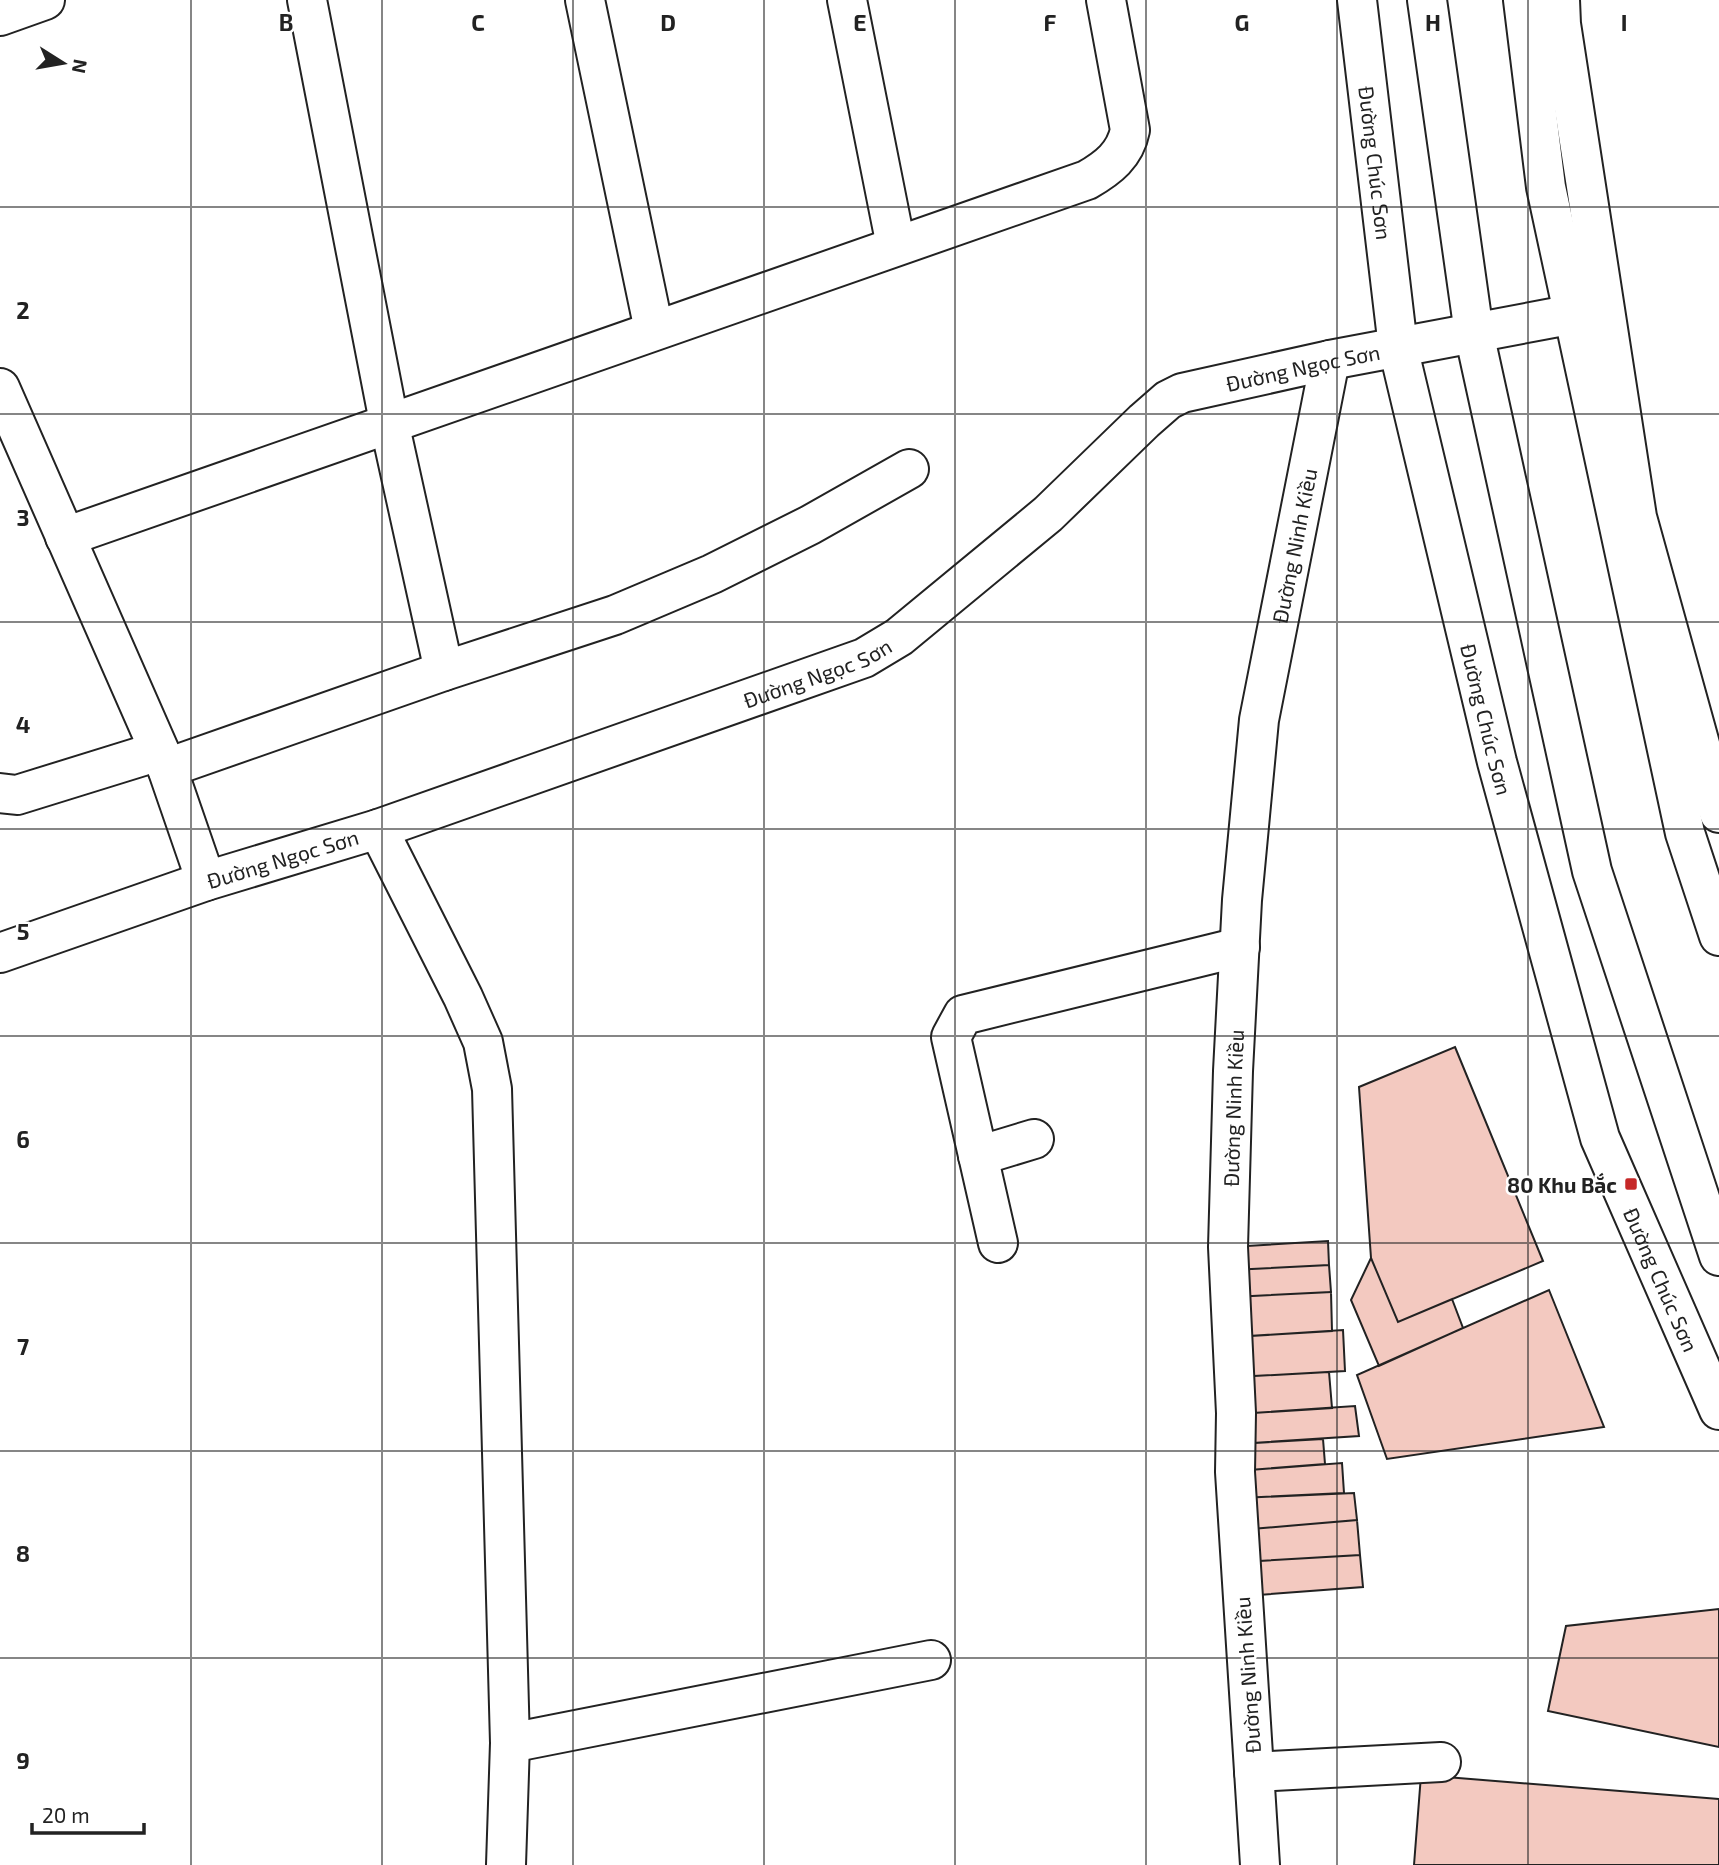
<svg xmlns="http://www.w3.org/2000/svg" width="1719" height="1865" font-family="'Exo 2',sans-serif">
<rect width="100%" height="100%" fill="#fff"/>
<path fill="#f3c9c0" stroke="#222" stroke-width="2" d="M1455,1047L1543,1261L1398,1322L1371,1258L1359,1087Z
M1328,1241L1329,1265L1232,1270L1230,1247Z
M1371,1258L1398,1322L1452,1299L1463,1328L1379,1366L1351,1300Z
M1329,1265L1331,1292L1233,1297L1232,1270Z
M1549,1290L1604,1427L1387,1459L1357,1375Z
M1331,1292L1332,1331L1234,1337L1233,1297Z
M1343,1330L1345,1371L1236,1377L1234,1337Z
M1329,1372L1332,1408L1238,1414L1236,1377Z
M1355,1406L1359,1436L1237,1444L1238,1414Z
M1323,1439L1325,1464L1237,1471V1444Z
M1342,1463L1344,1493L1240,1498L1237,1471Z
M1354,1493L1357,1520L1240,1530V1498Z
M1357,1520L1360,1555L1242,1562L1240,1530Z
M1360,1555L1363,1587L1245,1596L1242,1562Z
M1719,1609V1747L1548,1711L1566,1626Z
M1421,1775L1719,1799V1865H1414Z"/>
<g fill="none" stroke-linecap="round" stroke-linejoin="round">
<defs>
<g id="minor">
<path d="M307,0L389,422L444,671"/>
<path d="M585,0L654,330"/>
<path d="M847,0L896,246"/>
<path id="s1" d="M1357,0L1398,347L1497,762L1600,1138L1719,1410"/>
<path d="M1560,0L1561,24L1637,517L1719,813"/>
<path d="M0,16L45,0"/>
<path d="M0,388L167,768L206,881"/>
<path d="M65,537L1087,180C1108,168 1125,155 1130,130L1106,0"/>
<path d="M167,768L444,671L615,615L712,574L810,525L909,469"/>
<path d="M0,793L17,795L159,751"/>
<path d="M378,829L463,997L483,1042L492,1089L510,1743L506,1865"/>
<path d="M978,1156L1034,1139"/>
<path d="M998,1243L951,1037L963,1015L1240,947"/>
<path d="M510,1743L931,1660"/>
<path d="M1254,1772L1441,1762"/>
<path id="s2" d="M1260,1865L1235,1472L1236,1413L1228,1247L1233,1071L1242,900L1259,720L1330,360"/>
</g>
<g id="major">
<path id="s3" d="M0,953L206,881L378,829L864,658L899,637L1048,514L1144,421L1168,400L1182,393L1330,360L1574,314"/>
</g>
<path id="highway" d="M1427,0L1474,333L1592,871L1719,1256
M1523,0L1546,187L1685,833L1719,936"/>
</defs>
<use href="#minor" stroke="#222" stroke-width="42"/>
<use href="#major" stroke="#222" stroke-width="42"/>
<use href="#highway" stroke="#222" stroke-width="42"/>
<use href="#minor" stroke="#fff" stroke-width="38"/>
<use href="#major" stroke="#fff" stroke-width="38"/>
<use href="#highway" stroke="#fff" stroke-width="38"/>
</g>
<path fill="none" stroke="#222" stroke-width="2" stroke-opacity="0.55" d="M191,0V1865M382,0V1865M573,0V1865M764,0V1865M955,0V1865M1146,0V1865M1337,0V1865M1528,0V1865M0,207H1719M0,414H1719M0,622H1719M0,829H1719M0,1036H1719M0,1243H1719M0,1451H1719M0,1658H1719"/>
<rect fill="#c62828" stroke="#fff" stroke-width="2.5" x="1624" y="1177" width="14" height="14" rx="3.5"/>
<g text-anchor="middle" dominant-baseline="central" stroke-width="5" stroke-linejoin="round" paint-order="stroke">
<g font-size="21" fill="#222" stroke="#fff">
<text stroke="none"><textPath href="#s1" startOffset="164">Đường Chúc Sơn</textPath></text>
<text stroke="none"><textPath href="#s3" startOffset="1452">Đường Ngọc Sơn</textPath></text>
<text stroke="none"><textPath href="#s2" startOffset="1325">Đường Ninh Kiều</textPath></text>
<text stroke="none"><textPath href="#s3" startOffset="864">Đường Ngọc Sơn</textPath></text>
<text stroke="none"><textPath href="#s1" startOffset="732">Đường Chúc Sơn</textPath></text>
<text stroke="none"><textPath href="#s3" startOffset="298">Đường Ngọc Sơn</textPath></text>
<text stroke="none"><textPath href="#s2" startOffset="758">Đường Ninh Kiều</textPath></text>
<text stroke="none"><textPath href="#s1" startOffset="1320">Đường Chúc Sơn</textPath></text>
<text transform="translate(1247 1675) rotate(-94)">Đường Ninh Kiều</text>
</g>
<g font-size="21" font-weight="bold" fill="#222" stroke="#fff" text-anchor="end">
<text x="1617" y="1184">80 Khu Bắc</text>
</g>
</g>
<g font-size="23" text-anchor="middle" font-weight="bold" fill="#222" stroke="#fff" stroke-width="5" stroke-linejoin="round" paint-order="stroke">
<text x="286" y="31">B</text>
<text x="478" y="31">C</text>
<text x="668" y="31">D</text>
<text x="860" y="31">E</text>
<text x="1050" y="31">F</text>
<text x="1242" y="31">G</text>
<text x="1433" y="31">H</text>
<text x="1624" y="31">I</text>
<text x="23" y="319">2</text>
<text x="23" y="526">3</text>
<text x="23" y="733">4</text>
<text x="23" y="940">5</text>
<text x="23" y="1148">6</text>
<text x="23" y="1355">7</text>
<text x="23" y="1562">8</text>
<text x="23" y="1769">9</text>
</g>
<g transform="translate(63 63) rotate(101)" stroke="#ffffff" stroke-width="5" paint-order="stroke">
<path d="M0-5L12 26L0 18L-12 26Z" fill="#222222"/>
<text y="-10" font-size="19" font-weight="bold" text-anchor="middle" fill="#222222">N</text>
</g>
<path d="M32 1823v10h112v-10" fill="none" stroke="#222222" stroke-width="3.5"/>
<text x="42" y="1823" font-size="21" fill="#222222" stroke="#ffffff" stroke-width="5" paint-order="stroke">20 m</text>
</svg>
